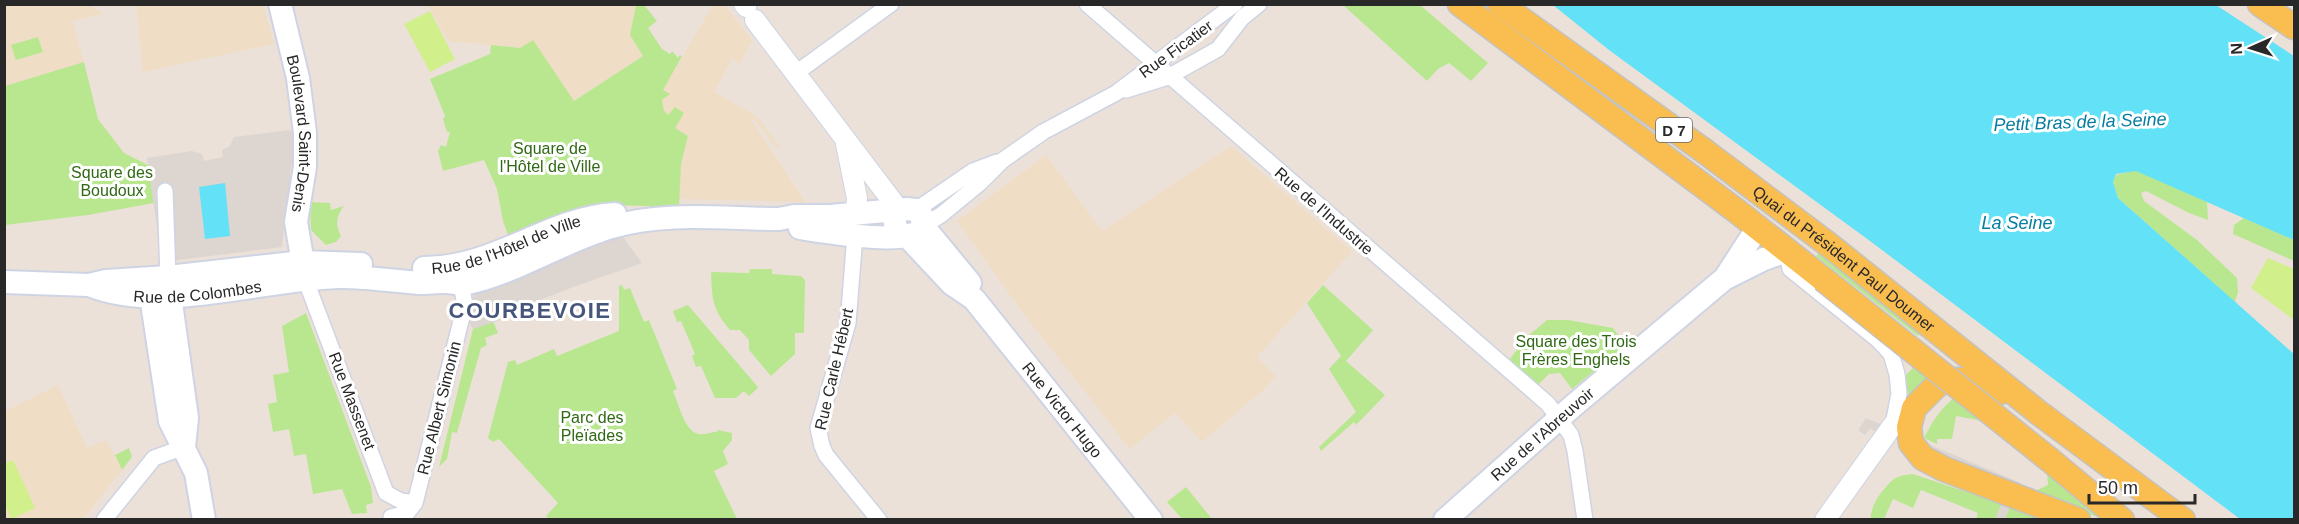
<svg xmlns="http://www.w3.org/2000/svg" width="2299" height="524" font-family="Arial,sans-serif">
<rect width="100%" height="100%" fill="#ece1d8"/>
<path fill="#efddc6" d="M5,5H89L103,14L72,21L84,62L5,86Z
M140,5H263L274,44L143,72L136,6Z
M428,5H636L630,35L643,56L573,101L533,41L520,48L448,41Z
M713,5H724L752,40L740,64L732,59L714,92L758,117L780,147L777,149L754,119L752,121L805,202L678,199L681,164L688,136L675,128L664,111L662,100L669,94L662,91Z
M1231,146L1352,251L1257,357L1276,376L1262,391L1202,442L1175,413L1130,449L1023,313L957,221L1046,155L1102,231Z
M58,385L87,448L106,440L122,470L83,519L5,520V411Z"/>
<path fill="#b8e790" d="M636,5H644L657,21L648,28L662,49L670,54L672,51L678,58L680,55L682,56L663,90L670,94L662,100L664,111L668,115L675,107L684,113L675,128L688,136L681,164L679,207L610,205L587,209L508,235L503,221L497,189L484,160L443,171L438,151L441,145L446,147L450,132H447L443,119L445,116L430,79L490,54L491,45L520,48L533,40L574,101L643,56L630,35Z
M1343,5H1420L1488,63L1471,81L1449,63L1438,69L1427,81Z
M38,37L43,52L16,60L11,45Z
M84,62L98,119L124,153L148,165L154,203L88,215L5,225V86Z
M2136,170L2207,202L2208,220L2189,213L2146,191L2141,193L2144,201L2197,240L2237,278L2238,292L2235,302L2118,198L2113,182L2116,175Z
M310,202L330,203L331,210L344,206C336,216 335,225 341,236L336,242L326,245L311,230Z
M2244,218L2294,240V261L2233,234L2234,225Z
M1819,253L1923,331L1918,336L1816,256Z
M750,269H772V274L801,276L805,280L804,333H795V354L771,376L749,350V340L740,330H730C712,309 712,298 711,272L749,273Z
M622,285L624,290L630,288L644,322L649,320L677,389L673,391C679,405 685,432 699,434C707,435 710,432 717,432L718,430L732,433V440L723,451L728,464L714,471L737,519H549L546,516L558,503L499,439L493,442L488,438L508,362L515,360L517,365L554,349L557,356L619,331V286Z
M1323,285L1373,330L1346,361L1385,395L1356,425L1354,422L1321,451L1319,447L1356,412L1329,369L1341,356L1307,303Z
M688,305L757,386L758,388L749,396L744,391L736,398H715L701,366L696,367L692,356L695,354L681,321L677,322L673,311Z
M306,313L371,487L373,503L366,505L367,513L352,514L342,489L313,494L306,454L294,456L289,429L273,432L268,404L277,402L273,375L289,372L282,326Z
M1547,320H1568L1613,328L1626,345L1572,389L1560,373L1549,374L1537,386L1509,360L1528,336Z
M493,321L498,333L485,338L487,345L481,348L457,433L452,432L447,459L439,467L473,329Z
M1918,363L1935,378L1906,401L1905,376Z
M1957,396L1983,421L1956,416L1952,439H1937V444L1924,438C1932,422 1942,406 1957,396Z
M129,448L132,457L122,470L115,455Z
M2047,472L2103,514L2100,518L2035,494V491L2048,485Z
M1913,474L2023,511L2041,519H1976L1978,513L1921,490L1913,508L1893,499L1884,519L1871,520C1869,506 1884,487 1894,479C1900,475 1906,475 1913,474Z
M1186,487L1212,519H1182L1167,502Z"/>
<path fill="#d1ef8b" d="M430,11L455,59L430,72L404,24Z
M2268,258L2294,269V320L2251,288Z
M13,460L35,508L11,519L5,504L4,464Z"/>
<path fill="#dcd5d0" d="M290,130L294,134L293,152L282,247L162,262L147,158L192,151L202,154L204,161L213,159L223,157L222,150L230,146L234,137Z
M621,234L642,263L573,287L535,302L508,309L510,317L473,329L467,319L475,291Z
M1866,418L2021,483L2005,519H1995L2008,487L1870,429L1865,435L1858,430Z"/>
<path fill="#63e1f6" d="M1553,5H2216L2294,56V240L2136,171L2116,174L2113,182L2118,198L2294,354V519H2240L1870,241L1609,50Z
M225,183L230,236L205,239L199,187Z"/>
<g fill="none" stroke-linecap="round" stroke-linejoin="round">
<defs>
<path id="minor" d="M1087,4L1548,404L1571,435L1575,451L1585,520
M796,73L891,4
M1126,90L1168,77L1218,49L1242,18L1259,4
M165,191L168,277
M916,210L973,171L997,162
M923,226L941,215L980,183L1003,160L1043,132L1116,93L1235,4
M855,235L848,323L818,428L822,446L826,455L879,520
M1787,251L1790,269L1878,340L1891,354L1897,374L1899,394L1893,425
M306,281L386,493L401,501L415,503
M391,517L407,513L415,503L465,305L461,284
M104,520L154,458L184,447"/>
<path id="tertiary" d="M744,4L746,7
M755,20L899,210
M846,144L857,198L856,214
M1825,520L1893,425L1914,408"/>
<g id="secondary">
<path id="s1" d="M280,4L298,78L305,133V167L296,222L305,275"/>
<path id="s2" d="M899,210L894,219L897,231L907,236L952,284L974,299L1151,520"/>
<path d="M923,226L970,283"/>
<path d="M800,228C825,232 891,243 913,234"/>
<path id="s3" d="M424,268C496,268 548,218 615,214"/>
<path d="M1727,275L1758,227"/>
<path d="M168,281L187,418L184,447"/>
<path d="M4,282L89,285L106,281L168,277L302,262L361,264"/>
<path d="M149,283L170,421L196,473L204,520"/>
<path id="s4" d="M89,285C164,315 263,278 341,277C367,277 393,281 419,283C428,283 437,282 446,282C454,282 459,285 468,283C518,272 563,241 612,227C665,211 725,219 779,219L794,216H830L907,209L916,210L921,214L923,226"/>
<path id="s5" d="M1445,520L1573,406L1724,279L1764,259L1787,251"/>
</g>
<g id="primary">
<path d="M1460,4L1738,212L1823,279"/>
<path id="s6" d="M1500,4L1707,153L1829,245L2039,413L2183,520"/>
<path d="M2260,4L2294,27"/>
<path d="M2000,392L1976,380H1955L1939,383L1914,408L1909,427L1911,443L1923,458L1944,469L2078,520"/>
<path d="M2050,460L2122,520"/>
</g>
</defs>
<use href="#minor" stroke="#ced4e3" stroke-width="18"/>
<use href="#tertiary" stroke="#ced4e3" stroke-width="22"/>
<use href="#secondary" stroke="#ced4e3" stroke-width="26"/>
<use href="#primary" stroke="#c3c3c3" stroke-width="27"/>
<use href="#minor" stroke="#fff" stroke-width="15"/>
<use href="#tertiary" stroke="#fff" stroke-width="20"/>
<use href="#secondary" stroke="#fff" stroke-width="22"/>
<use href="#primary" stroke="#fabd50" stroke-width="24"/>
<defs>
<path id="primary-bridge" d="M1823,279L2050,460"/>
</defs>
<use href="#primary-bridge" stroke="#c3c3c3" stroke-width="27" stroke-linecap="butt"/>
<use href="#primary-bridge" stroke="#fabd50" stroke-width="24"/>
</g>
<g text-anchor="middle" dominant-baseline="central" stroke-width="6" stroke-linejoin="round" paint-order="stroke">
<rect fill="#fff" stroke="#686868" stroke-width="1.5" x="1656" y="118" width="36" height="24" rx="4.5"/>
<g font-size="15" font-weight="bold" fill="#282828">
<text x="1674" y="130">D 7</text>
</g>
<g font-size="16" fill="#282828" stroke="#fff">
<text transform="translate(1176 49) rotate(-36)">Rue Ficatier</text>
<text stroke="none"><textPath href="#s1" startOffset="132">Boulevard Saint-Denis</textPath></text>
<text transform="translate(1324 211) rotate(41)">Rue de l'Industrie</text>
<text stroke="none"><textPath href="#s3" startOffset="86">Rue de l'Hôtel de Ville</textPath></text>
<text stroke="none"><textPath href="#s6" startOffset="428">Quai du Président Paul Doumer</textPath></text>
<text stroke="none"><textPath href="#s4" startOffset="110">Rue de Colombes</textPath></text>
<text transform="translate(834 369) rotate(-77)">Rue Carle Hébert</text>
<text transform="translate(352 401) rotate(69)">Rue Massenet</text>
<text transform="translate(439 408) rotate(-76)">Rue Albert Simonin</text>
<text stroke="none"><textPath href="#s2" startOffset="268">Rue Victor Hugo</textPath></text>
<text stroke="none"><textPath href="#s5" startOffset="130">Rue de l'Abreuvoir</textPath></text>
</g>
<g font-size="16" fill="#306914" stroke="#fff">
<text x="550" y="148">Square de<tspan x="550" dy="18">l'Hôtel de Ville</tspan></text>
<text x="112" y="172">Square des<tspan x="112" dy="18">Boudoux</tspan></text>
<text x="1576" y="341">Square des Trois<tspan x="1576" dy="18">Frères Enghels</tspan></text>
<text x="592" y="417">Parc des<tspan x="592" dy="18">Pleïades</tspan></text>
</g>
<g font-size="18" font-style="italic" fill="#047da0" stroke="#fff">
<text transform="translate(2080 122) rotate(-2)">Petit Bras de la Seine</text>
<text x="2017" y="223">La Seine</text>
</g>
<g font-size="22" font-weight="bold" letter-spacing="1.5" fill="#46567b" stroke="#fff">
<text x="530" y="310">COURBEVOIE</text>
</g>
</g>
<rect width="2299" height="524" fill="none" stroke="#282828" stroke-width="12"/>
<g transform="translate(2251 48) rotate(267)" stroke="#ffffff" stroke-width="4.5" paint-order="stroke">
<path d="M0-4.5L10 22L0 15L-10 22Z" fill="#282828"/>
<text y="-9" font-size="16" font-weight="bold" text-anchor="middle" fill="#282828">N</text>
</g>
<path d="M2089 494v9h106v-9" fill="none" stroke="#282828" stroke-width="3"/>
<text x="2098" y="494" font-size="18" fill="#282828" stroke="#ffffff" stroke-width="4.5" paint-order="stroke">50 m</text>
</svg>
